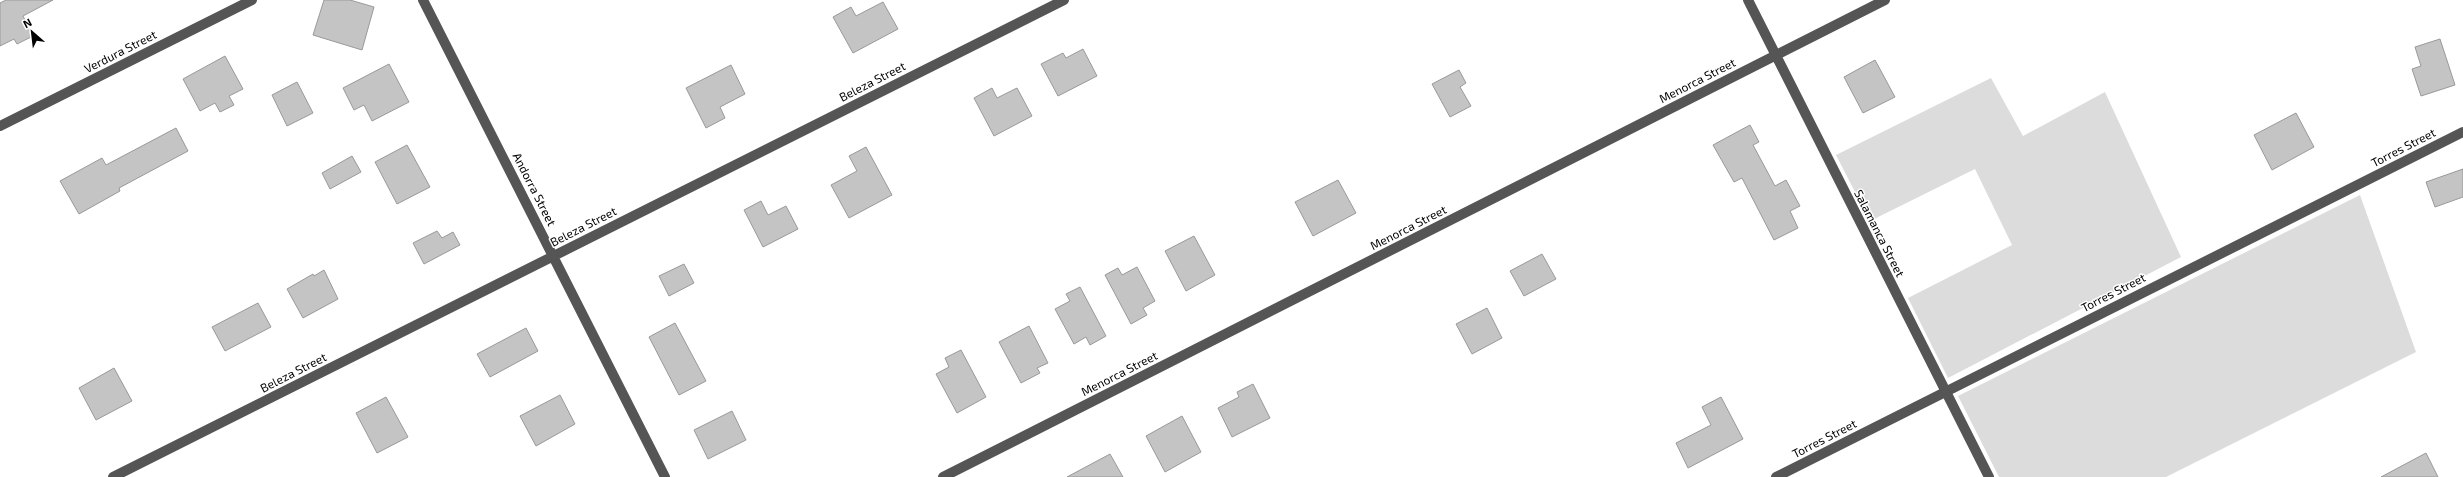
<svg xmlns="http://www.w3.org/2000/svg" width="2463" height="477" font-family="'Exo 2',sans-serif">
<rect width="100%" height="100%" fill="#fff"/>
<path fill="#dcdcdc" d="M1991,78L2023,136L2105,92L2181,257L1948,378L1908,298L2012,245L1975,169L1870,221L1836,155Z
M2360,195L2416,352L2166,477H1999L1958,396Z"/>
<path fill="#c4c4c4" stroke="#999" d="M6,0H53L23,16L33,36L17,44L14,39L0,46V3Z
M324,0H350L374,7L362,50L313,35Z
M883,2L898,29L853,53L833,17L851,7L856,16Z
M2440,39L2455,85L2421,96L2412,69L2421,66L2415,47Z
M1083,49L1097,76L1058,96L1041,64L1063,53L1066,58Z
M225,56L243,89L229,96L234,105L220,112L215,103L200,111L183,79Z
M1875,60L1895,97L1863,113L1844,77Z
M389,64L409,102L372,121L364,105L354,110L343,88Z
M731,65L745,94L720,107L725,118L706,128L686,88Z
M1459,70L1466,83L1460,87L1471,106L1450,117L1432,84Z
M297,82L313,113L287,126L272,95Z
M992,88L997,98L1017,88L1032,116L994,136L974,98Z
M2296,113L2314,147L2272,170L2254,135Z
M1750,125L1759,142L1753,145L1775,186L1786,180L1800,206L1790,211L1798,228L1774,240L1742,178L1734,182L1713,145Z
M176,128L188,151L119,188L120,191L79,214L60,181L102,158L106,165Z
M407,145L430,187L397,204L375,162Z
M866,147L892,195L849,218L831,185L857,171L849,156Z
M352,156L361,172L330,189L322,173Z
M2463,169V197L2435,207L2426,182Z
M1338,180L1356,213L1313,236L1295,202Z
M761,201L768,215L786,206L798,229L763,247L744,210Z
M437,231L442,238L453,232L460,245L424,264L413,243Z
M1194,236L1215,275L1186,291L1165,251Z
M1542,254L1556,279L1524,296L1510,271Z
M684,264L694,283L669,296L659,276Z
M1137,267L1155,301L1143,308L1147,315L1131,324L1105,275L1118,268L1122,275Z
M324,270L338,299L303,318L287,289L313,274L314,276Z
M1080,287L1106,336L1090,345L1086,337L1074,344L1055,309L1070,301L1066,294Z
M258,303L271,327L225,351L212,327Z
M1487,308L1502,338L1472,354L1456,324Z
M675,323L706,381L679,395L649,337Z
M1029,326L1048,363L1037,368L1040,373L1021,383L999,342Z
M526,328L538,351L490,377L477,354Z
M961,350L986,397L957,413L936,374L949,367L945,358Z
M114,368L132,401L96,420L79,388Z
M1253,384L1270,418L1232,437L1218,408L1239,397L1237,392Z
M560,395L575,424L536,446L520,416Z
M386,397L408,437L377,453L356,413Z
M1721,397L1743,439L1688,468L1676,443L1711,425L1702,407Z
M732,411L746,440L708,459L694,430Z
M1182,416L1201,452L1165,472L1146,436Z
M2426,453L2438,477H2381Z
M1110,454L1123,477H1067Z"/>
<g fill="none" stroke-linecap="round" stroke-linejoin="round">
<path stroke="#555" stroke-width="10" d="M423,0L665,477
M1748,0L1989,477
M0,126L252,0
M113,477L1064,0
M943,477L1885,0
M1776,477L2463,132"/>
</g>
<g text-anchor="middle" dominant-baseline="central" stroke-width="3" stroke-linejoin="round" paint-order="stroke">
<g font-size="12" fill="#000" stroke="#fff">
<text transform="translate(120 51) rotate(-27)">Verdura Street</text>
<text transform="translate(1697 80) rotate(-27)">Menorca Street</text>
<text transform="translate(872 81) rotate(-27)">Beleza Street</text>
<text transform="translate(2403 147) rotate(-27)">Torres Street</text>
<text transform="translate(535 189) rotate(63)">Andorra Street</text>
<text transform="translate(583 226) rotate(-27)">Beleza Street</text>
<text transform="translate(1408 227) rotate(-27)">Menorca Street</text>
<text transform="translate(1880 233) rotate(63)">Salamanca Street</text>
<text transform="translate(2113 292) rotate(-27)">Torres Street</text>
<text transform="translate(293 372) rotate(-27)">Beleza Street</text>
<text transform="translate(1119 373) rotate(-27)">Menorca Street</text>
<text transform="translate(1824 438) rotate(-27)">Torres Street</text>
</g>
</g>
<g transform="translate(32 32) rotate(332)" stroke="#ffffff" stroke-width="3" paint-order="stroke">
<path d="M0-3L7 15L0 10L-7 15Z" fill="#000000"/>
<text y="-6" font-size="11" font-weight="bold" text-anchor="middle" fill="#000000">N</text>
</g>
</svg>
